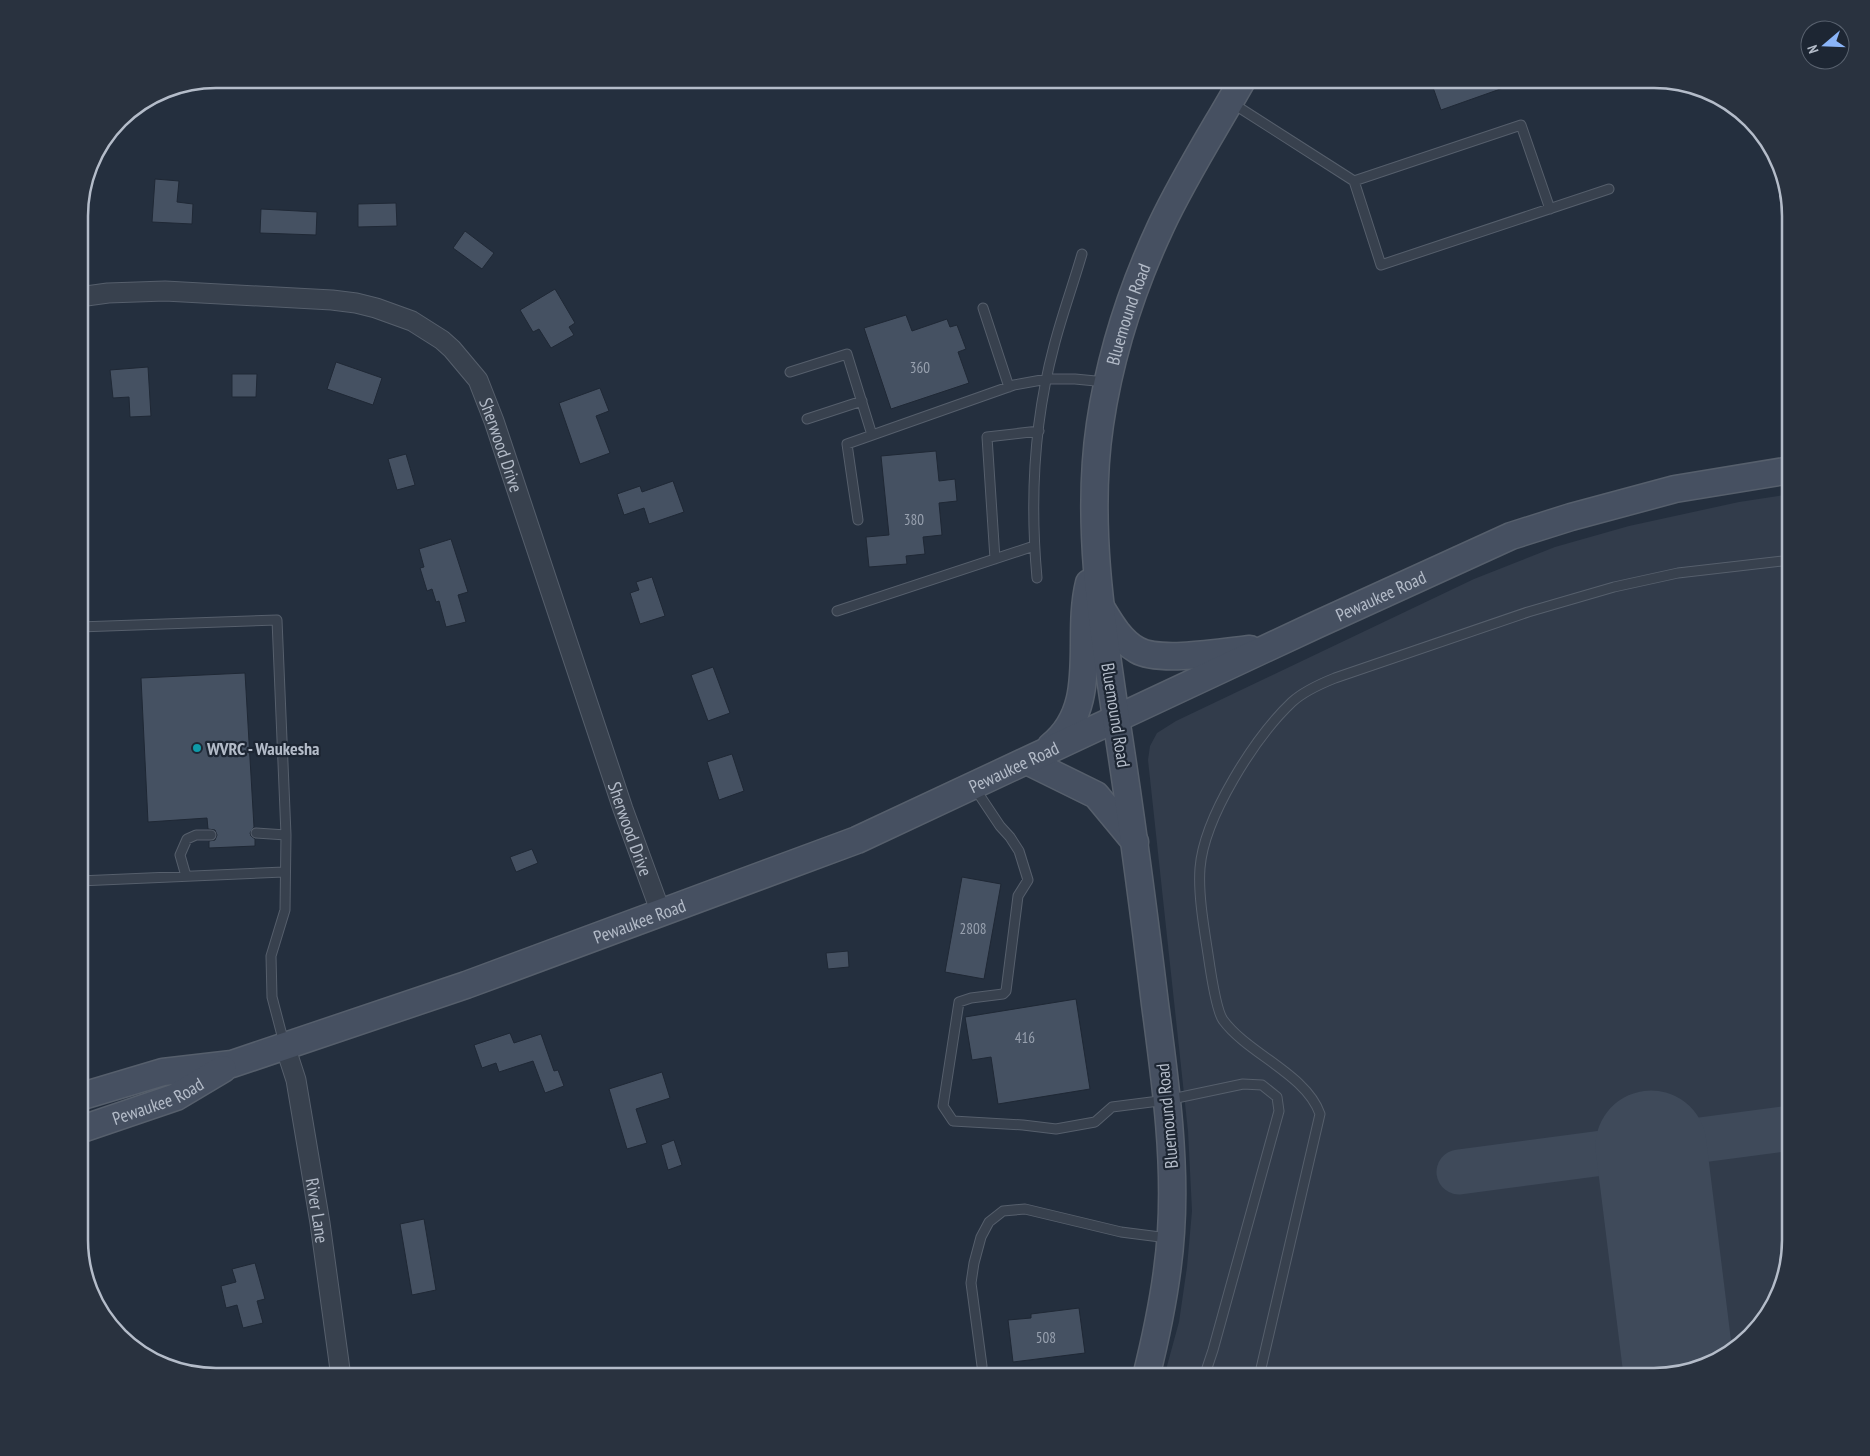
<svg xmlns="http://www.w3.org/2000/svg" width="1870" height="1456" font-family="'PT Sans Narrow',sans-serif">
<rect width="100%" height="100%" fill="#242f3e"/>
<path fill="#323c4b" d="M1791,494V1241L1784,1285L1763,1324L1715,1363L1654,1377H1164L1179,1322L1187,1267L1192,1211L1188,1131L1148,760L1150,746L1157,733L1176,721L1474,579L1555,547L1629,526L1739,502Z"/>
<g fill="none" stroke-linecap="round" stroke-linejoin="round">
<path stroke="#3f4a5a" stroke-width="45" d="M1459,1172L1791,1128"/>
<path stroke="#3f4a5a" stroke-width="111" d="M1651,1146L1679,1372"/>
</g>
<path fill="#455162" stroke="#1f2835" d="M1430,79H1523V81L1441,110Z
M155,179L179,181L177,202L193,204L192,224L152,222Z
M396,203L397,226L358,227V204Z
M261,209L317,212L316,235L260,233Z
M465,231L494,253L482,269L453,248Z
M555,289L575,323L569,327L574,335L551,348L539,329L533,332L520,310Z
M906,315L912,331L947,319L950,327L957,325L966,349L958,352L969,383L891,409L864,328Z
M336,362L382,378L373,405L327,389Z
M148,367L151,416L130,417L129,397L113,398L110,370Z
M232,374H257L256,397H232Z
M600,388L609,411L596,416L610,453L580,464L559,403Z
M936,451L939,481L955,479L957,501L939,503L942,535L923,537L925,554L906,556L907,564L869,567L866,537L889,535L881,456Z
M406,454L415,485L397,490L388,459Z
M673,481L684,512L649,524L644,508L624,515L617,494L640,486L642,492Z
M451,539L468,592L458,595L466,622L446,627L439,601L436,602L432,589L427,591L420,568L424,567L419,549Z
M652,577L665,616L640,624L630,593L639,590L636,582Z
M713,667L730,713L708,721L691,675Z
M245,673L254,827L250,833L251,836L255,839V846L209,848V841L215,840L217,835L215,830L208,829L207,818L148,822L141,678Z
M732,754L744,791L719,800L707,762Z
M532,849L538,863L516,872L510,857Z
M962,877L1001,884L984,979L945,972Z
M848,951L849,967L828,969L826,953Z
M1076,999L1090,1089L998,1104L991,1057L972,1060L965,1017Z
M510,1033L514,1043L541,1034L554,1071L558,1070L564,1086L545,1093L533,1061L499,1072L496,1063L482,1068L474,1045Z
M662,1072L670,1098L636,1109L647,1143L627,1149L609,1089Z
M674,1140L682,1165L668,1170L661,1145Z
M424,1219L436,1290L412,1295L400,1224Z
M255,1263L265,1299L257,1301L263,1323L243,1328L237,1305L226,1308L221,1286L236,1282L232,1269Z
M1079,1308L1085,1353L1013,1362L1008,1320L1031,1318V1314Z"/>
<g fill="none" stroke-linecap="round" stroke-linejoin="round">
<defs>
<path id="lane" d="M1232,103L1354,181L1381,265L1609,189
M1354,181L1521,125L1550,209
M983,308L1009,387
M790,372L847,354L872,435
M807,419L862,401
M858,520L847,444L1014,385L1047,379H1075L1106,382
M995,559L987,437L1039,431
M1037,578C1030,501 1034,421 1054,346C1062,315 1073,285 1082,254
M837,611L1034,546
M79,627L277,620L286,835L285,910L271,956L272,997L284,1043
M974,787L1000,826L1010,837L1019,851L1028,880L1018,896L1006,991L1003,994L971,998L959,1002L943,1106L953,1121L1023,1125L1056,1129L1095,1122L1112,1107L1167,1100L1243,1084L1262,1085L1277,1097L1279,1111L1213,1350L1204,1377
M256,833L286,835
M186,876L180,855L187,839L196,835H211
M79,881L284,872
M982,1366L971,1283L974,1263L981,1237L989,1222L1003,1211L1025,1209L1121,1232L1168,1238
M1259,1377L1320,1114C1306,1074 1248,1054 1223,1020C1216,1010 1210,968 1208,954C1204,928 1198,894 1200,868C1204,817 1255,737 1292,702C1304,691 1320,684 1335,678L1528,612L1614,587L1678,573L1791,560"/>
<g id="street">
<path id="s1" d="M79,297L108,293L165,291L332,300L356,303L376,308L412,321L442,340L452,349L478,380L494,421L623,809L661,913"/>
<path id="s2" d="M285,1046L296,1080L320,1223L341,1377"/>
</g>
<g id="secondary">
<path d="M1102,609C1111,624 1121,641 1137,650C1159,663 1223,652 1250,649"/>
<path d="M1051,746C1101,706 1075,639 1089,583"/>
<path d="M1027,761L1096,795L1135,842"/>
<path id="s3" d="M79,1097L163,1072L232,1064L466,985L857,840L1316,625L1511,536L1571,517L1675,489L1791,470"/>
<path id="s4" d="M79,1130L176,1097L223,1069"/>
<path id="s5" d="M1146,1377C1158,1329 1168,1281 1171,1232C1176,1156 1165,1080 1155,1004C1144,913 1132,822 1118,731C1103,631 1085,525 1100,424C1110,356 1132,288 1161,226C1185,175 1216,127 1243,79"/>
</g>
</defs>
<use href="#lane" stroke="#565f6c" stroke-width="11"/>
<use href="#street" stroke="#565f6c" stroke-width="21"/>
<use href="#secondary" stroke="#565f6c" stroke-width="29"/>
<use href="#lane" stroke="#38414e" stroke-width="9"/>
<use href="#street" stroke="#38414e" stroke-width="19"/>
<use href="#secondary" stroke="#465061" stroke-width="26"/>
</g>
<circle fill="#0f9aa8" stroke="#1d2633" stroke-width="2" cx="197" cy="748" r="5"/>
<g text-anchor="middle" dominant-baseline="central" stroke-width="4.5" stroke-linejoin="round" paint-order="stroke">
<g font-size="15" fill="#98a1af">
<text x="920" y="367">360</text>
<text x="914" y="519">380</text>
<text x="973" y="928">2808</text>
<text x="1025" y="1037">416</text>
<text x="1046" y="1337">508</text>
</g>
<g font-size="18" fill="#b4bcc9" stroke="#1d2633">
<text stroke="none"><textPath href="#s5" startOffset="1074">Bluemound Road</textPath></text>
<text stroke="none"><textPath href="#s1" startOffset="495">Sherwood Drive</textPath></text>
<text stroke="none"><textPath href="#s3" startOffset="1399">Pewaukee Road</textPath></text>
<text transform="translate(1116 715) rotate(81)">Bluemound Road</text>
<text stroke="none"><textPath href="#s3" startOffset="994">Pewaukee Road</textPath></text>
<text stroke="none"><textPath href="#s1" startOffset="900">Sherwood Drive</textPath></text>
<text stroke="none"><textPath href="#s3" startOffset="589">Pewaukee Road</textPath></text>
<text stroke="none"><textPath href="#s4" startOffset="84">Pewaukee Road</textPath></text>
<text transform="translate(1167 1116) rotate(-95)">Bluemound Road</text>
<text stroke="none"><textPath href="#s2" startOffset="168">River Lane</textPath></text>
</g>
<g font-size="18" font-weight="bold" fill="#b4bcc9" stroke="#1d2633" text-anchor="start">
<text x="207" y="748">WVRC - Waukesha</text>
</g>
</g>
<path d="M0 0H1870V1456H0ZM216 88H1654A128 128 0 0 1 1782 216V1240A128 128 0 0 1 1654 1368H216A128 128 0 0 1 88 1240V216A128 128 0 0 1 216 88Z" fill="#29323f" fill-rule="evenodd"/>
<path fill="none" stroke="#b4bcc9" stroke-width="2.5" d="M216 88H1654A128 128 0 0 1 1782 216V1240A128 128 0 0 1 1654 1368H216A128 128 0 0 1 88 1240V216A128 128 0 0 1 216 88Z"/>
<g transform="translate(1825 45) rotate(251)"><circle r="24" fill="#1d2633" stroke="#59626f"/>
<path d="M0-4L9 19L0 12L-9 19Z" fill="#8ab4f8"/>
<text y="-8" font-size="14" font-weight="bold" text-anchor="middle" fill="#b4bcc9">N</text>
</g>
</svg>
